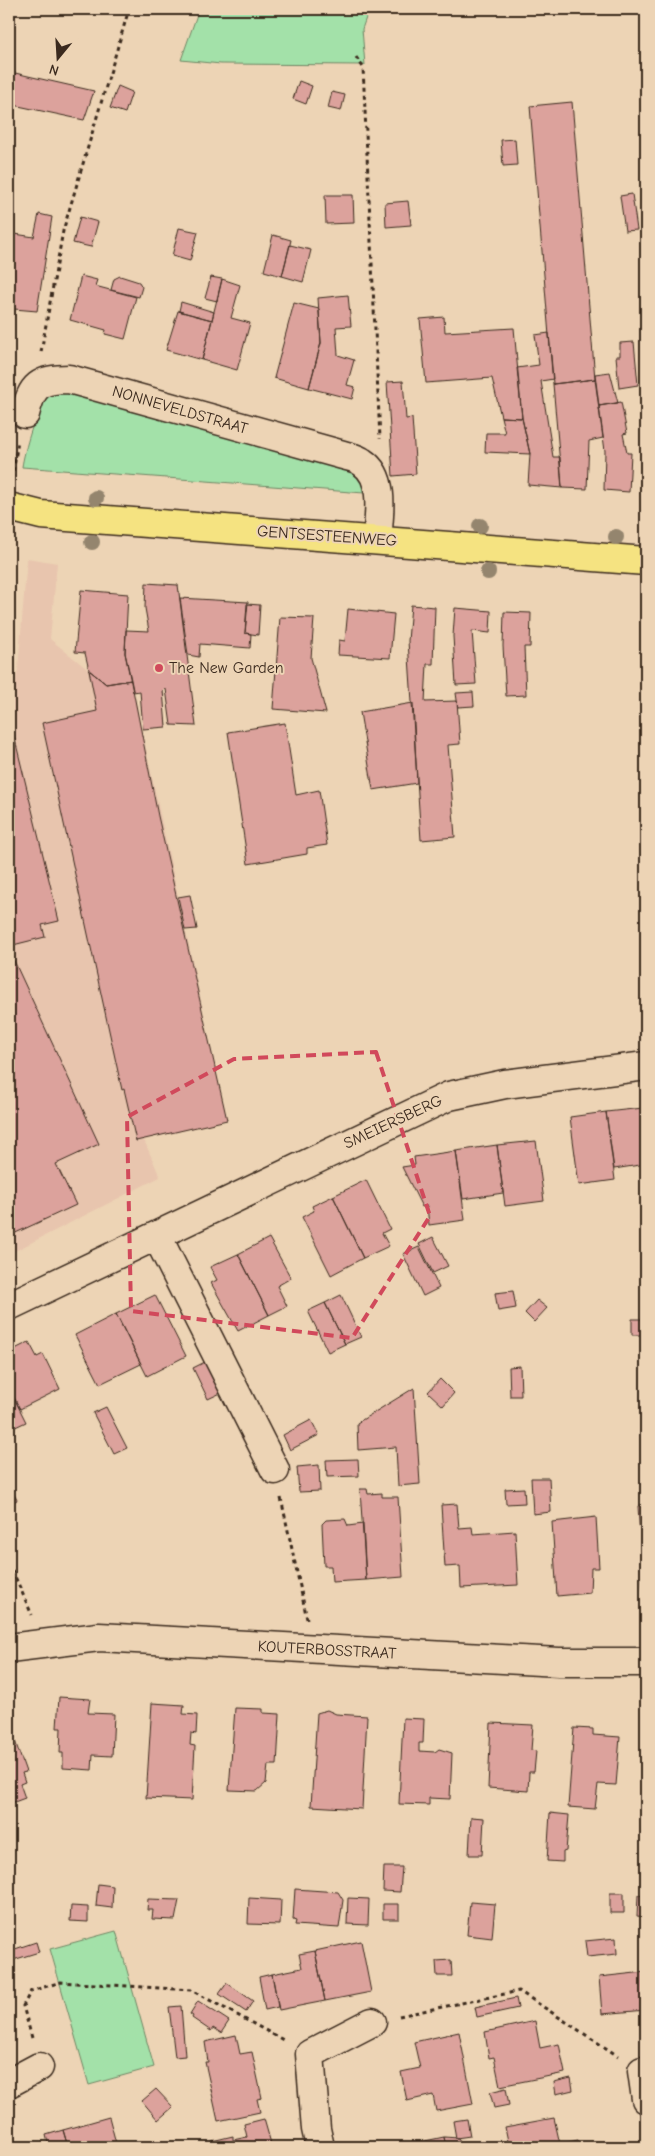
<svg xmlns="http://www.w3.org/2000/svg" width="655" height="2156" font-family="'Comic Neue',sans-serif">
<rect width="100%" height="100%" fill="#edd4b5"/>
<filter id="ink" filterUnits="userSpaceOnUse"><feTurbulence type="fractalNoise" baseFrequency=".02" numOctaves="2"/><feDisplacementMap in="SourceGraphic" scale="10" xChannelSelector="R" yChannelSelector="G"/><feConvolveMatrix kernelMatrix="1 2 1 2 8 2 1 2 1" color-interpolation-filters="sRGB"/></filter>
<g filter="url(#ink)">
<path fill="#e8c5ae" d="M27,558L57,563L50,639L106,684L131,680L227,1120L144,1140L160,1177L9,1254V714L18,670Z"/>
<path fill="#a3e1a9" stroke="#6f8664" d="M199,9H369L362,29L365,65L221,64L181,60Z
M64,389L351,471C358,477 366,483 364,493L22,467C24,452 36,408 47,397C52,392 57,390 64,389Z
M9,401L15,412L9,436Z
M116,1931L154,2067L89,2085L50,1949Z"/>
<path fill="#dca29c" stroke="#3b2a1e" d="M15,73L94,91L84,120L9,104Z
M299,81L312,86L306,104L293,99Z
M118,86L132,92L125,113L110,108Z
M332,92L345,95L341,111L328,108Z
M572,102L595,379L553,384L530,106Z
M515,139L517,165L503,166L501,140Z
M632,194L637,230L625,231L620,196Z
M325,195H353L354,223L326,224Z
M408,201L411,225L386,227L385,203Z
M39,214L52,217L37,311L14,309L9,347V275L15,234L34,237Z
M80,217L98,222L91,247L73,243Z
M179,228L198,232L190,261L172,256Z
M273,235L291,240L282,276L264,271Z
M290,245L311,250L303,282L282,276Z
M81,276L97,280L95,286L136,297L125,339L105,334L106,330L70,320Z
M120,276L139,282L142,287L139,297L111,290L114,279Z
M211,277L222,279L217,301L205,298Z
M222,279L240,285L231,318L250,323L237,370L202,360Z
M348,295L351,326L336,327L338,355L354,360L347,385L355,387L352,399L309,388L321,343L318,298Z
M181,302L214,312L212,320L179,311Z
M294,303L319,309L321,343L309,388L274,378Z
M178,311L212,320L202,360L166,350Z
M444,317L445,332L514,328L522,418L501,417L492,378L426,383L420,319Z
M549,333L553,379L541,381L553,457H560L562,488L528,485L530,454L522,418L517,368L539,365L535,335Z
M634,342L638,385L619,388L616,356H620V343Z
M610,372L618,403L599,406L595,374Z
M595,379L603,438L589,441L587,489L562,488L553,384Z
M403,381L406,419L412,418L416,474L393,476L387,382Z
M621,402L627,433L623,434L627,453H631L629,492L604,490L605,451L599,406Z
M646,409V454L641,410Z
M501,417L522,418L530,454L485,452L486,433H505Z
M146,583L178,585L196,726L171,725L166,689L163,690L166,727L143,729L140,691L133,692L125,653L126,630L149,631L145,608Z
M81,590L128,594L125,653L131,680L106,684L89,670L85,653L75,652Z
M180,598L248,602L245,633L251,634L250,648L200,644L199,657L188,655Z
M247,604L260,605L258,635L245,633Z
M411,605L435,607L433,664H427L425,702L457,701L460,744L448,745L455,837L421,840L408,641Z
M455,608L491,611L490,633L472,631L476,684L456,685L453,636Z
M348,609L394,614L390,658L338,655L339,640L345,641Z
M504,612L531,613L530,647H524L526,695L506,696L503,646Z
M280,617L314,618L311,658L326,713L273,709Z
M89,670L106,684L131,680L158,816L227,1120L136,1141L124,1089L122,1090L42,723L97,711Z
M473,692L474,706L458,707L456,693Z
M413,703L417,783L373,790L360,712Z
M9,715L59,921L42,925L45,937L9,946V936L13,935L9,918Z
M285,723L296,795L319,790L327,845L307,848V854L248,864L228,732Z
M190,895L197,929L185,930L178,897Z
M9,918L13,935L9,936Z
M9,950L99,1144L56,1164L76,1205L9,1236Z
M643,1108L646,1134V1164L614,1169L606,1112Z
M606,1112L615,1180L579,1185L570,1117Z
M536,1141L544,1201L505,1206L497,1145Z
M497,1145L503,1193L463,1199L456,1151Z
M456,1151L465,1220L429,1225L427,1206L422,1207L402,1167L415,1165L414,1157Z
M366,1180L390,1229L382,1233L389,1246L363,1258L333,1196Z
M333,1196L363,1258L331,1275L302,1217L314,1211L312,1206Z
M433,1237L448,1266L433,1273L419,1244Z
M269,1238L291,1278L277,1286L287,1306L269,1315L238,1254Z
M419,1247L439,1288L423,1296L403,1254Z
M238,1254L269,1315L238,1331L211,1283L217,1280L210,1267Z
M513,1291L516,1308L498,1311L495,1293Z
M155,1295L186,1356L147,1376L116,1314Z
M341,1295L361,1337L345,1344L325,1303Z
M537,1300L547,1308L534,1322L525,1313Z
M325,1303L345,1344L328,1352L308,1311Z
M116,1314L141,1364L100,1384L75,1335Z
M632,1319H645L646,1335H632Z
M29,1342L37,1357L43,1354L60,1389L20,1409L9,1388V1352Z
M209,1360L225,1391L208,1399L193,1368Z
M520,1366L521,1396H510L509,1367Z
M440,1379L454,1393L443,1406L428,1392Z
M9,1388L26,1422L9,1430Z
M414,1388L420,1484L398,1486L396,1447L358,1450L357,1423Z
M106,1407L127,1448L114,1454L93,1413Z
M311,1420L319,1435L290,1450L283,1435Z
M358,1459L359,1476L327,1477L326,1460Z
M319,1465L320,1491L299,1492L297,1467Z
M531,1478H549L551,1512L533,1514Z
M9,1485L17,1500L9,1504Z
M524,1488L525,1503L506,1504L505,1489Z
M360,1489H367L368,1494L382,1493V1497H398L403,1577L366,1580Z
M457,1504L459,1528L472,1527L473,1534L515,1531L518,1585L461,1588L460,1566L445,1567L441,1505Z
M638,1506H646V1600H644Z
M596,1517L599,1568H591L590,1593L557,1596L552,1522Z
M345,1519L348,1526L363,1524L366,1580L332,1582L331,1566H324L322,1524L326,1520Z
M59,1697L90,1699L88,1713L114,1714L112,1756L93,1755L92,1770L63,1768V1753H60L61,1728H57Z
M152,1703L184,1705L183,1714L197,1715L196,1734L191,1733L190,1745L195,1746L192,1800L146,1798Z
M235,1708L263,1709V1713L280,1714L277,1765H268L266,1783L257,1791L229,1790Z
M327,1710L336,1714L367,1716L362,1809L311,1806L317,1713Z
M403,1718L424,1719L423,1743H419V1751L435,1752L439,1749L452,1753L450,1799L429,1798V1805L399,1804Z
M491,1723L533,1725L531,1750L536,1751L534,1772H529L528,1791L488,1788Z
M9,1724L26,1772L22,1773L25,1782L20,1784L25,1798L9,1804Z
M574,1728L593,1729V1735L620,1737L616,1785L598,1784L595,1809L568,1807Z
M550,1813L569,1815L566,1851L563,1852V1862L547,1861Z
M471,1817L484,1818L482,1855H469Z
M384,1867H402L400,1892L383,1891Z
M98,1884L113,1886L112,1908L96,1906Z
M295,1889L338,1892L343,1900L339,1928L295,1925L296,1921L293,1920Z
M610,1893H624V1913H610Z
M638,1895L646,1896V1917L637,1916Z
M249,1898L281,1900L280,1925L248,1924Z
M348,1898L369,1899L368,1925L347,1924Z
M148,1899L179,1900L175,1920L152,1919L153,1910H147Z
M470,1902L495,1904L492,1938L467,1935Z
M383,1904H399V1919H383Z
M71,1906L88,1907V1922L70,1921Z
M616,1938L617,1954L587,1957L585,1941Z
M361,1941L371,1992L325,2001L315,1951Z
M36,1942L39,1952L13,1960L9,1951Z
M315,1951L325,2001L279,2010L272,1974L302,1968L299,1954Z
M644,1955H646V1983L645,1972Z
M451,1960L452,1976H437L436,1961Z
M645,1972L646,2010L602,2014L599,1977Z
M272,1974L278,2007L265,2010L259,1977Z
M227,1983L253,2001L246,2012L219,1994Z
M516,1998L518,2008L477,2017L475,2007Z
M198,2001L229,2021L221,2033L213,2028L211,2031L192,2018L193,2016L190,2014Z
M181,2006L185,2056L175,2057L169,2007Z
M535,2021L540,2048L559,2044L565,2073L500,2086L494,2057L489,2058L485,2032Z
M459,2032L473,2104L436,2111L433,2095L407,2101L401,2072L420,2068L414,2042Z
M236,2035L240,2054L252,2052L262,2098L257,2099L260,2112L218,2121L205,2062H208L205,2042Z
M571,2078L573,2090L556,2094L554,2082Z
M506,2088L509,2105L494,2108L490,2092Z
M156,2089L173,2107L158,2120L142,2101Z
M109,2117L117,2147H68L63,2130Z
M554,2118L560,2144L578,2140L580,2147L509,2146L505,2127Z
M264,2119L272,2147H213L212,2141L233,2136V2140L247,2137L244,2124Z
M467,2119L470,2136L456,2138L453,2121Z
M63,2130L68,2147H49L46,2135Z
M444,2137L446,2147H416L426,2145L425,2141Z
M444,2137L458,2138L464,2147H446Z
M19,2142L20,2147H9V2145Z"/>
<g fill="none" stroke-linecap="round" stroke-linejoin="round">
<defs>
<path id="minor" d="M25,414C32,385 39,379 69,379L343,455C349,457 357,458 362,462C386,477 379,516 377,539
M157,1236L275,1470
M9,1306L449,1096L505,1084L646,1066
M9,1648L99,1637L559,1662H646
M642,2071L646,2099
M9,2083L39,2067
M320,2147L316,2129L310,2054L372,2022"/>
<path id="major" d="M9,507L41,515L646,561"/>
</defs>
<use href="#minor" stroke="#3b2a1e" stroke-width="31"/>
<use href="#major" stroke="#3b2a1e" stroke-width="31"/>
<path stroke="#3b2a1e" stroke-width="3" stroke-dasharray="4 4" stroke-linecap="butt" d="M356,57L363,67L380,439
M41,352L63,231L129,9
M12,479L18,441
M281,1498L307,1619
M9,1563L32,1615
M399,2016L519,1991L618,2056
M32,2038L23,2006L31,1991L61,1982L191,1990L285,2041"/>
<use href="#minor" stroke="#edd4b5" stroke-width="28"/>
<use href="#major" stroke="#f5e381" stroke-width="28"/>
</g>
<g fill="#94856e">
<circle cx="96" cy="498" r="8"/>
<circle cx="480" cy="526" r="8"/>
<circle cx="616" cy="537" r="8"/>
<circle cx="92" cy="542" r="8"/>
<circle cx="488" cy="572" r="8"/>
</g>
</g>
<path fill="none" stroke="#d1495b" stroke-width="4" stroke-dasharray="10 6" stroke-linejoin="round" d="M376,1052L430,1216L352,1338L131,1311L127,1117L234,1059Z"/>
<circle fill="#d1495b" stroke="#edd4b5" stroke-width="2" cx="159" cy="668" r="5"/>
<g text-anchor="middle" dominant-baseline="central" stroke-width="4" stroke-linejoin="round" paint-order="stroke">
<g font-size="16" fill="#3b2a1e" stroke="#edd4b5">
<text transform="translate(180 410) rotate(16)">NONNEVELDSTRAAT</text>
<text transform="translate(327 536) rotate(4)">GENTSESTEENWEG</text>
<text transform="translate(393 1122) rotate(-25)">SMEIERSBERG</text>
<text transform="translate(327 1650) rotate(3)">KOUTERBOSSTRAAT</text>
</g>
<g font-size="16" fill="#3b2a1e" stroke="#edd4b5" text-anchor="start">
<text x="169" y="668">The New Garden</text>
</g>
</g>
<rect width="655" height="2156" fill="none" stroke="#edd4b5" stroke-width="30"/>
<rect x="15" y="15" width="625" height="2126" fill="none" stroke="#3b2a1e" stroke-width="2" filter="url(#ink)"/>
<g transform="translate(58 58) rotate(198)" stroke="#edd4b5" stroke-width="4" paint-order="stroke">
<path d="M0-4L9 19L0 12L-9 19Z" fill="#3b2a1e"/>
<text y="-8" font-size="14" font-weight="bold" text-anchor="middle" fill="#3b2a1e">N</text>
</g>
</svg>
